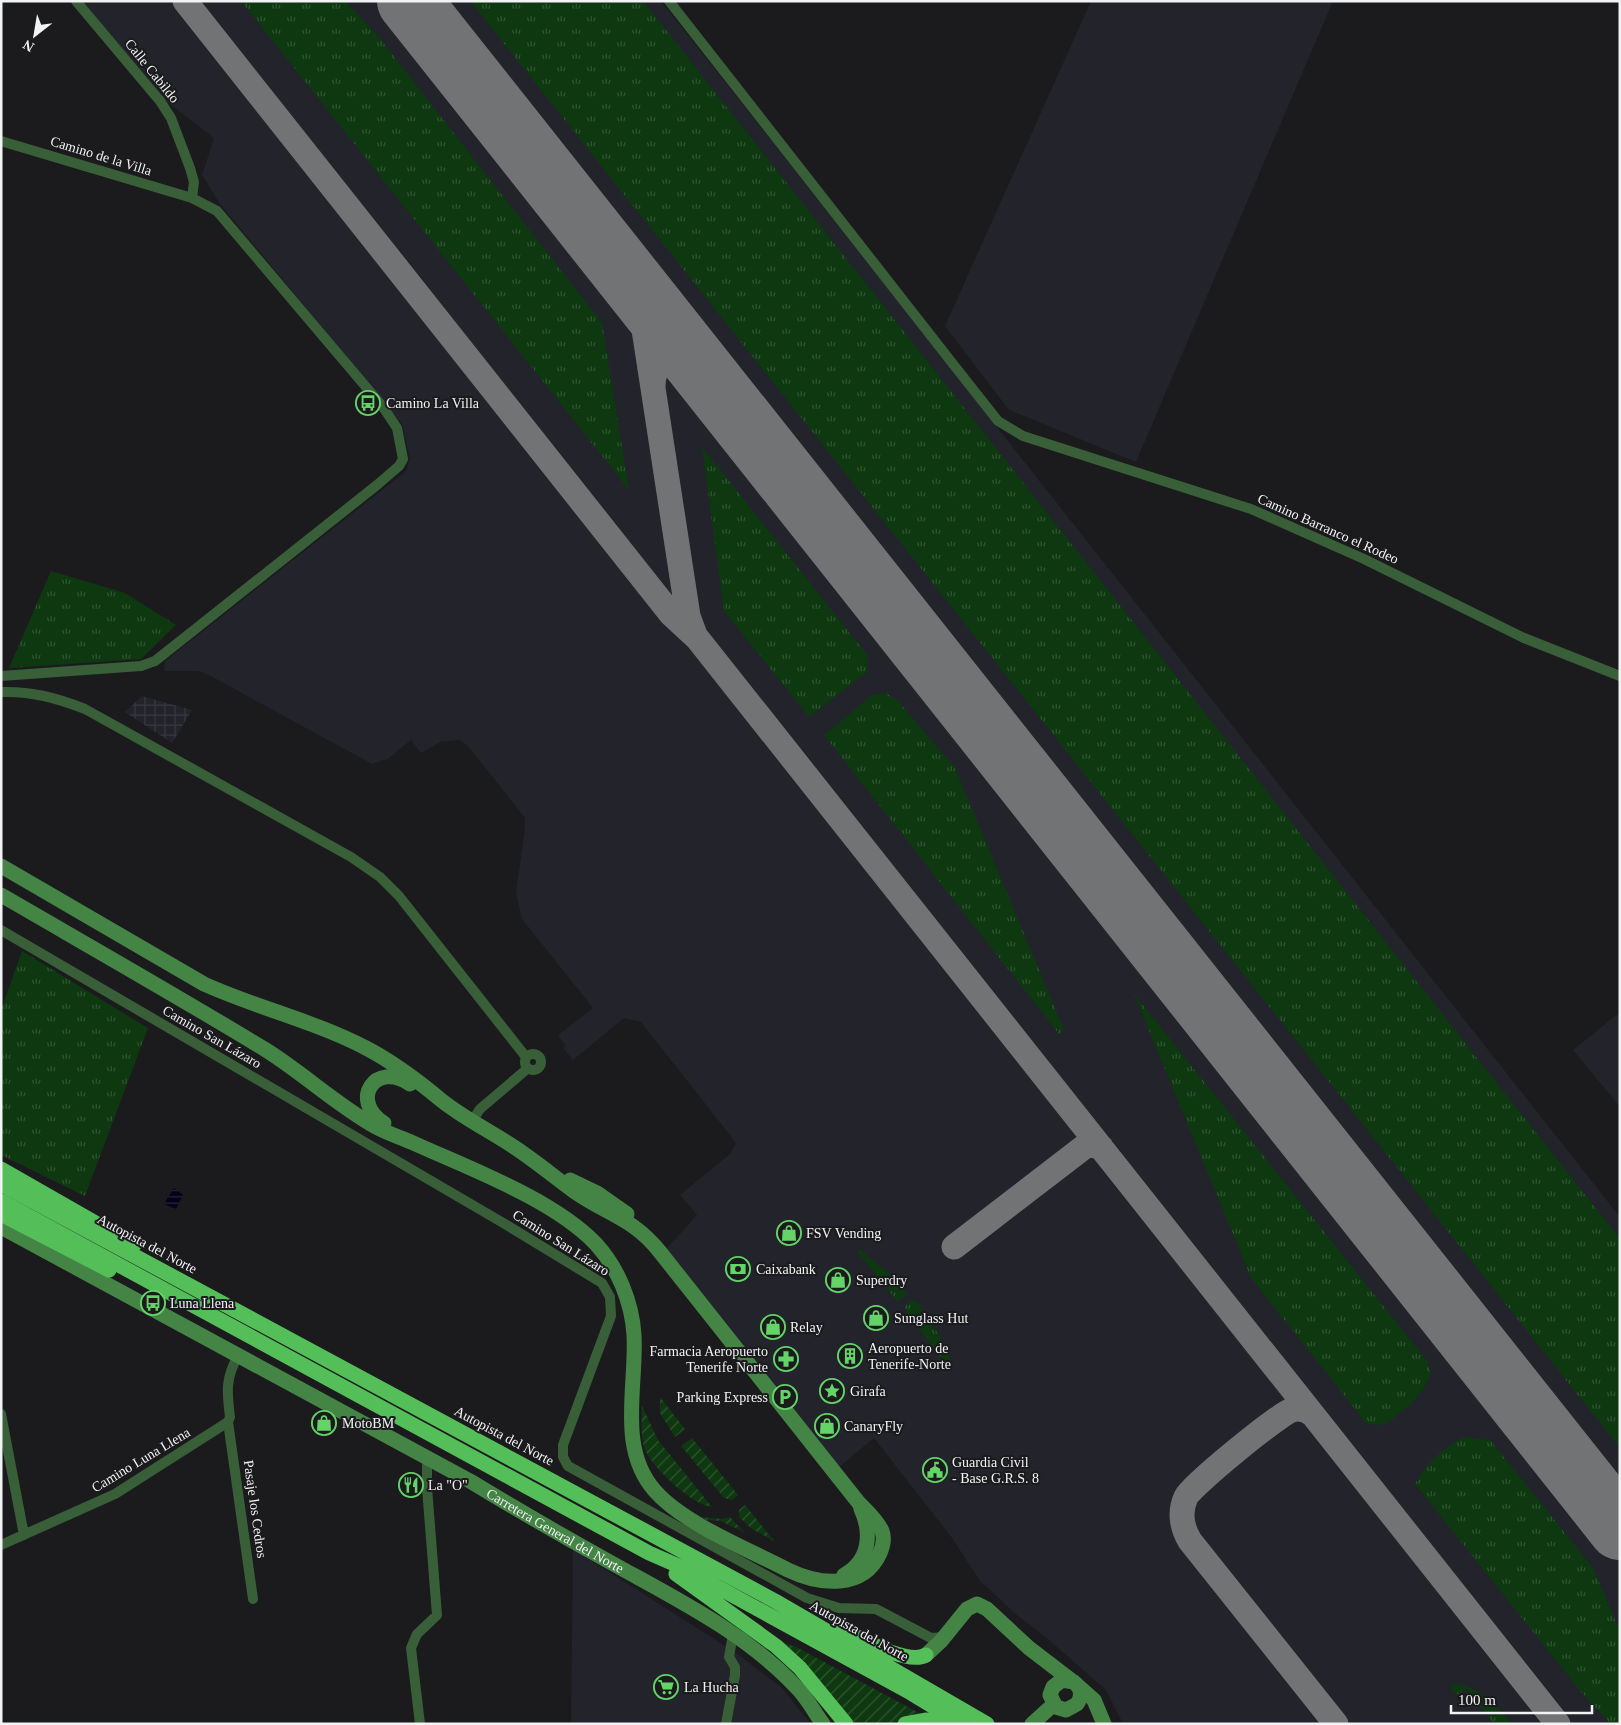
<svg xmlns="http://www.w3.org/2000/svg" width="1621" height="1725" font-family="Georgia,serif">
<defs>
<pattern id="industrial-grid" width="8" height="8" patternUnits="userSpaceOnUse" patternTransform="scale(1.25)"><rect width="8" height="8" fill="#22232b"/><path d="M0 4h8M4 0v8" fill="none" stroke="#383940"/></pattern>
<pattern id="grass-tufts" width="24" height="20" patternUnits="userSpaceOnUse" patternTransform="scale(1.25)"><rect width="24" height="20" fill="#0d3810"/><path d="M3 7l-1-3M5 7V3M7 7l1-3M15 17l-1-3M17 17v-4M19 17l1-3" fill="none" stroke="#315533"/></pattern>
<pattern id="garden-furrows" width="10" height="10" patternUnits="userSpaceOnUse" patternTransform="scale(1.25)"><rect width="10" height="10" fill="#0d3810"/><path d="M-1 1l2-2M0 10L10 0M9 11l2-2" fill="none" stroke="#315533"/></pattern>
<pattern id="water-rules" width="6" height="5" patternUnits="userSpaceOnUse" patternTransform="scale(1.25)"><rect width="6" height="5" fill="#03001a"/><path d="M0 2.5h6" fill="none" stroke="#28263c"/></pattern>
</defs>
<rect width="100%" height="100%" fill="#1b1b1e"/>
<path fill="#22232b" d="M81,1H661L1620,1217V1724H1121L1122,1722L1106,1690L1043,1635L1018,1616L980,1581L952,1538L874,1438L831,1474L659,1257L697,1215L680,1195L730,1154L736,1143L641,1022L624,1018L573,1060L563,1048L566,1046L558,1035L593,1008L522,919L516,893L525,827V818L468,746L460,740L440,742L421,753L411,740L388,759L372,764L207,674L199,671H164L165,661L406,471L410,459L402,424L220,204L202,175L214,138L167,102Z
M1091,1H1333L1136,462L1009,410L945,326Z
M1620,1012V1107L1573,1050Z
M573,1549L736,1653L781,1687L811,1724H571Z"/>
<path fill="url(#industrial-grid)" d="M142,696L192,710L172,743L125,712Z"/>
<path fill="url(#grass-tufts)" d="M241,1H345L378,36L602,323L629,490Z
M470,1H643L1620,1239V1448Z
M702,447L868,656L867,672L809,717L724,611Z
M51,571L125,593L176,625L141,659L9,668Z
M886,693L897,700L955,768L1064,1030L1059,1034L824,735L872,695Z
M22,951L148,1028L85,1196L1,1155V1010Z
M1134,994L1427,1361L1431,1373L1424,1388L1411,1404L1384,1425L1367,1424L1251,1278Z
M859,1249L886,1271L907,1293L898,1302L857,1252Z
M905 1309a8 8 0 1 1 16 0a8 8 0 1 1-16 0Z
M927,1320L938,1333L952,1363L949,1368L917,1326Z
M1464,1437L1490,1440L1593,1568L1620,1631V1724H1611L1582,1693L1415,1484C1427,1462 1442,1449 1464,1437Z
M1455,1684C1479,1685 1497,1707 1512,1724H1494L1466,1689L1456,1695L1449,1686Z"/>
<path fill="url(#garden-furrows)" d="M660,1397L685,1429L675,1437L660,1413Z
M642,1406L658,1440L712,1507C694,1506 655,1470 646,1452C640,1439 642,1421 642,1406Z
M692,1438L738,1495L732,1500L724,1498L681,1446Z
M745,1505L774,1541L752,1529L739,1517V1510Z
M700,1517L721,1519L730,1517L744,1532L721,1521L706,1520Z
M776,1639L798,1648L921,1714L901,1717L895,1724H854L831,1695Z"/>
<path fill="url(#water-rules)" d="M174,1188L183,1195L176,1209L164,1204Z"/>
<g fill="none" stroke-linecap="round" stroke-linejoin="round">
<path stroke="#727375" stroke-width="25" d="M185,1L671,614L697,638L1558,1724
M601,244C618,269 632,294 643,323L688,616L695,635
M653,387C653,355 680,352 700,369
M954,1247L1084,1147L1089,1145L1101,1147
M1313,1415C1307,1410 1300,1407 1292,1410C1279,1414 1192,1485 1186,1497C1179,1512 1182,1528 1190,1541L1336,1724
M1590,1491L1620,1547"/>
<path stroke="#727375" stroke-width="64" d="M409,1L1620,1528"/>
<path stroke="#385f38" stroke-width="10" d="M76,1L160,101L171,118L190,168L194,182L192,198
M669,1L953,364L998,421L1023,436L1251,509L1364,559L1524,638L1620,676
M1,141L192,198L217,211L383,407L397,428L403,459L399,466L377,485L155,661L141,666L1,676
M1,692C31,691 57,698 85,709L351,857L380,877L399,896L526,1057
M1,930L505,1224L602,1283L610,1297L611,1316L563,1445V1457L568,1466L807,1598L839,1608L876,1609L931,1638L944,1637
M525 1062a8 8 0 1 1 16 0a8 8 0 1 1-16 0Z
M472,1121L480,1109L527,1069
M1,1414L24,1535
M228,1422L253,1599
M1,1545L115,1494L228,1422L230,1417C227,1393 225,1378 238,1356
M420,1724L411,1648L417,1634L437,1615L427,1488V1458
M726,1724L735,1675V1667L729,1657L733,1634"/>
<g stroke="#448546" stroke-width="15">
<path d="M1,866L204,984C257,1008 314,1021 366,1048C393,1062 417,1080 441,1100C462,1117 488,1130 511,1145C533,1159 553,1176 575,1192C608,1215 633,1218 660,1252L866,1512"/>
<path d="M1,895C89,946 179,997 266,1050C304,1074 337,1105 376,1127C387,1133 399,1137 411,1142C468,1168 553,1199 596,1244C618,1268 632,1302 634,1335C637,1386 617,1448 655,1491C684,1524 748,1549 788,1570C819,1585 863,1590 880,1553C883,1546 885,1539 882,1531C878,1521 868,1512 860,1504"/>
<path d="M384,1123C349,1101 375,1060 410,1084"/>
<path d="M570,1180L597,1193L627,1214"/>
<path id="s1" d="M1,1227L470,1481C516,1509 561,1535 608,1561C674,1598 747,1633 799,1690C808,1700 815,1713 823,1724"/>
<path d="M844,1575C870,1561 872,1533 861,1509"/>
<path d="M926,1655L941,1641L967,1609L977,1604L987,1609L1029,1648L1076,1684C1082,1690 1082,1697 1077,1704L1066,1710L1056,1707L1050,1695L1053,1687L1062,1680L1074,1682"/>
<path d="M1076,1684L1094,1700L1104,1724"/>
<path d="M1032,1724L1054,1704"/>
</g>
<path stroke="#54be58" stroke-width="15" d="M1,1169L134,1245
M1,1184L775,1601L987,1724
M1,1201L649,1553L681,1567L911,1693L962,1724
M1,1214L109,1270
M676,1574L776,1646L800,1668L846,1724
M839,1628C858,1637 908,1666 926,1655
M905,1724L927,1720L942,1724"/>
</g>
<defs>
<symbol id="bus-ring" viewBox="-11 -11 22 22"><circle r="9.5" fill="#1b1b1e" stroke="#64d468" stroke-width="1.5"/><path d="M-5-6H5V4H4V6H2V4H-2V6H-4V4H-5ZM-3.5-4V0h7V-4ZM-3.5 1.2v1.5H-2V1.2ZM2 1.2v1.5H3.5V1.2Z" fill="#64d468"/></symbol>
<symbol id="shop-ring" viewBox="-11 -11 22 22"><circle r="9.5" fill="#1b1b1e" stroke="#64d468" stroke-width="1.5"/><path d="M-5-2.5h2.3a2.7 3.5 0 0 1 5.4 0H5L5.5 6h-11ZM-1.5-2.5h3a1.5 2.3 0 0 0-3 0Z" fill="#64d468"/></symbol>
<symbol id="bank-ring" viewBox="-11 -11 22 22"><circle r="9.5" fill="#1b1b1e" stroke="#64d468" stroke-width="1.5"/><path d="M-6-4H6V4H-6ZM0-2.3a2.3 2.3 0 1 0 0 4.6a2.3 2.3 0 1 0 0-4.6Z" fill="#64d468"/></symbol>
<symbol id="building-ring" viewBox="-11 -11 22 22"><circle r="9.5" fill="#1b1b1e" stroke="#64d468" stroke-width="1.5"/><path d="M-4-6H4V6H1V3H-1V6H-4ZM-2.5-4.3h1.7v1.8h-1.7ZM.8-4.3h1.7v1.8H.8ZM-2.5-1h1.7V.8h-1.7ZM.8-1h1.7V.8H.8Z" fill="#64d468"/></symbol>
<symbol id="pharmacy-ring" viewBox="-11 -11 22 22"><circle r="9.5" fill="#1b1b1e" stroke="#64d468" stroke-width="1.5"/><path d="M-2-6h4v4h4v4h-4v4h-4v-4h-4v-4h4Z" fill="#64d468"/></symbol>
<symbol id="sight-ring" viewBox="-11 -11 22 22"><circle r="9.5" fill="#1b1b1e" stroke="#64d468" stroke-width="1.5"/><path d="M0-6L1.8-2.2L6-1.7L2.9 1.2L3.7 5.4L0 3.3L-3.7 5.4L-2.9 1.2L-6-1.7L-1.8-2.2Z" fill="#64d468"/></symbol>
<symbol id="parking-ring" viewBox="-11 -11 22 22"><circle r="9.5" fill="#1b1b1e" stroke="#64d468" stroke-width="1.5"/><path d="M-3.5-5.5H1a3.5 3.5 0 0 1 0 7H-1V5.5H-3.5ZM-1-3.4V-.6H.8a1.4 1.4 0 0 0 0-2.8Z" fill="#64d468"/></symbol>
<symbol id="civic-ring" viewBox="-11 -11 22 22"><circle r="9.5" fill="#1b1b1e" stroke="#64d468" stroke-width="1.5"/><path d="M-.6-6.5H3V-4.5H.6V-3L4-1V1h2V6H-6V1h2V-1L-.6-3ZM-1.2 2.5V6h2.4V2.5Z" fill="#64d468"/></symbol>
<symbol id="restaurant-ring" viewBox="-11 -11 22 22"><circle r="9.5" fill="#1b1b1e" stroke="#64d468" stroke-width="1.5"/><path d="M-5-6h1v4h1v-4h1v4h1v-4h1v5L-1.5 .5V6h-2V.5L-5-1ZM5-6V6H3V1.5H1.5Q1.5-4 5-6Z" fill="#64d468"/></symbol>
<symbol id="supermarket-ring" viewBox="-11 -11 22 22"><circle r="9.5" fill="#1b1b1e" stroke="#64d468" stroke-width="1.5"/><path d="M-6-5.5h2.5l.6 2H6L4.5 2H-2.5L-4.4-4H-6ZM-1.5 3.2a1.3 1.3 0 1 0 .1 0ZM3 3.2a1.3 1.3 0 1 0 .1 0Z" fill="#64d468"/></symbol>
</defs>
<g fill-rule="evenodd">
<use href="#bus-ring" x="354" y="389" width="28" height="28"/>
<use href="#shop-ring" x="775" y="1219" width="28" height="28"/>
<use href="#bank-ring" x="724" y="1255" width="28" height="28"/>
<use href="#shop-ring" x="824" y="1266" width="28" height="28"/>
<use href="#bus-ring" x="139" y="1289" width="28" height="28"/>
<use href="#shop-ring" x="862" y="1304" width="28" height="28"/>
<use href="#shop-ring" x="759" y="1313" width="28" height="28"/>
<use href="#building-ring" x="836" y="1342" width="28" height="28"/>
<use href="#pharmacy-ring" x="772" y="1345" width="28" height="28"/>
<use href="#sight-ring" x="818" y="1377" width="28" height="28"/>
<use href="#parking-ring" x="771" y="1383" width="28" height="28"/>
<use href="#shop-ring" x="310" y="1409" width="28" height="28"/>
<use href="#shop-ring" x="813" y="1412" width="28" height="28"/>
<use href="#civic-ring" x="921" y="1456" width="28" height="28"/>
<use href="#restaurant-ring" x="397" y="1471" width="28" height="28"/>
<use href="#supermarket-ring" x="652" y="1673" width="28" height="28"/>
</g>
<g text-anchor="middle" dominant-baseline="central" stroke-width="4" stroke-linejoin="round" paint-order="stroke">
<g font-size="14" fill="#f2f3f4" stroke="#1b1b1e">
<text transform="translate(152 71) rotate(51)">Calle Cabildo</text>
<text transform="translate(101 156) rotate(17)">Camino de la Villa</text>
<text transform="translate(1328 529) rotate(24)">Camino Barranco el Rodeo</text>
<text transform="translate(212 1037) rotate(30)">Camino San Lázaro</text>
<text transform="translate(561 1243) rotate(32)">Camino San Lázaro</text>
<text transform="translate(147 1244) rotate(28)">Autopista del Norte</text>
<text transform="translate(504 1436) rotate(28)">Autopista del Norte</text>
<text transform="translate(141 1460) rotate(-31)">Camino Luna Llena</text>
<text transform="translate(255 1509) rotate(82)">Pasaje los Cedros</text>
<text stroke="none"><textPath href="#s1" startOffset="632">Carretera General del Norte</textPath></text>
<text transform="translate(859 1631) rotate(29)">Autopista del Norte</text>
</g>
<g font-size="14" fill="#f2f3f4" stroke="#1b1b1e" text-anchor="start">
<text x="386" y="403">Camino La Villa</text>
<text x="806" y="1233">FSV Vending</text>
<text x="756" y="1269">Caixabank</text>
<text x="856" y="1280">Superdry</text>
<text x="170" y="1303">Luna Llena</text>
<text x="894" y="1318">Sunglass Hut</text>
<text x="790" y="1327">Relay</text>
<text x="868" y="1348">Aeropuerto de<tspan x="868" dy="16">Tenerife-Norte</tspan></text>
<text x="768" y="1351" text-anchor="end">Farmacia Aeropuerto<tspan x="768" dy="16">Tenerife Norte</tspan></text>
<text x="850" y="1391">Girafa</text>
<text x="768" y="1397" text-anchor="end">Parking Express</text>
<text x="342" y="1423">MotoBM</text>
<text x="844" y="1426">CanaryFly</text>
<text x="952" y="1462">Guardia Civil<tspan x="952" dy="16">- Base G.R.S. 8</tspan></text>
<text x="428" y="1485">La "O"</text>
<text x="684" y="1687">La Hucha</text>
</g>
</g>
<rect width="1621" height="1725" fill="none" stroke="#f2f3f4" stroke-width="5"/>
<g transform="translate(35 35) rotate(211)" stroke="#1b1b1e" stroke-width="4" paint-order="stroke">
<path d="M0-4L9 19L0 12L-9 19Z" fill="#f2f3f4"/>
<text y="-8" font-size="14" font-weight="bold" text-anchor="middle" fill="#f2f3f4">N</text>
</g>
<path d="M1451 1705v8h141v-8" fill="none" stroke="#f2f3f4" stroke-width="2.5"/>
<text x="1458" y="1705" font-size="15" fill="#f2f3f4" stroke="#1b1b1e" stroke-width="4" paint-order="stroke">100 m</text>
</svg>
